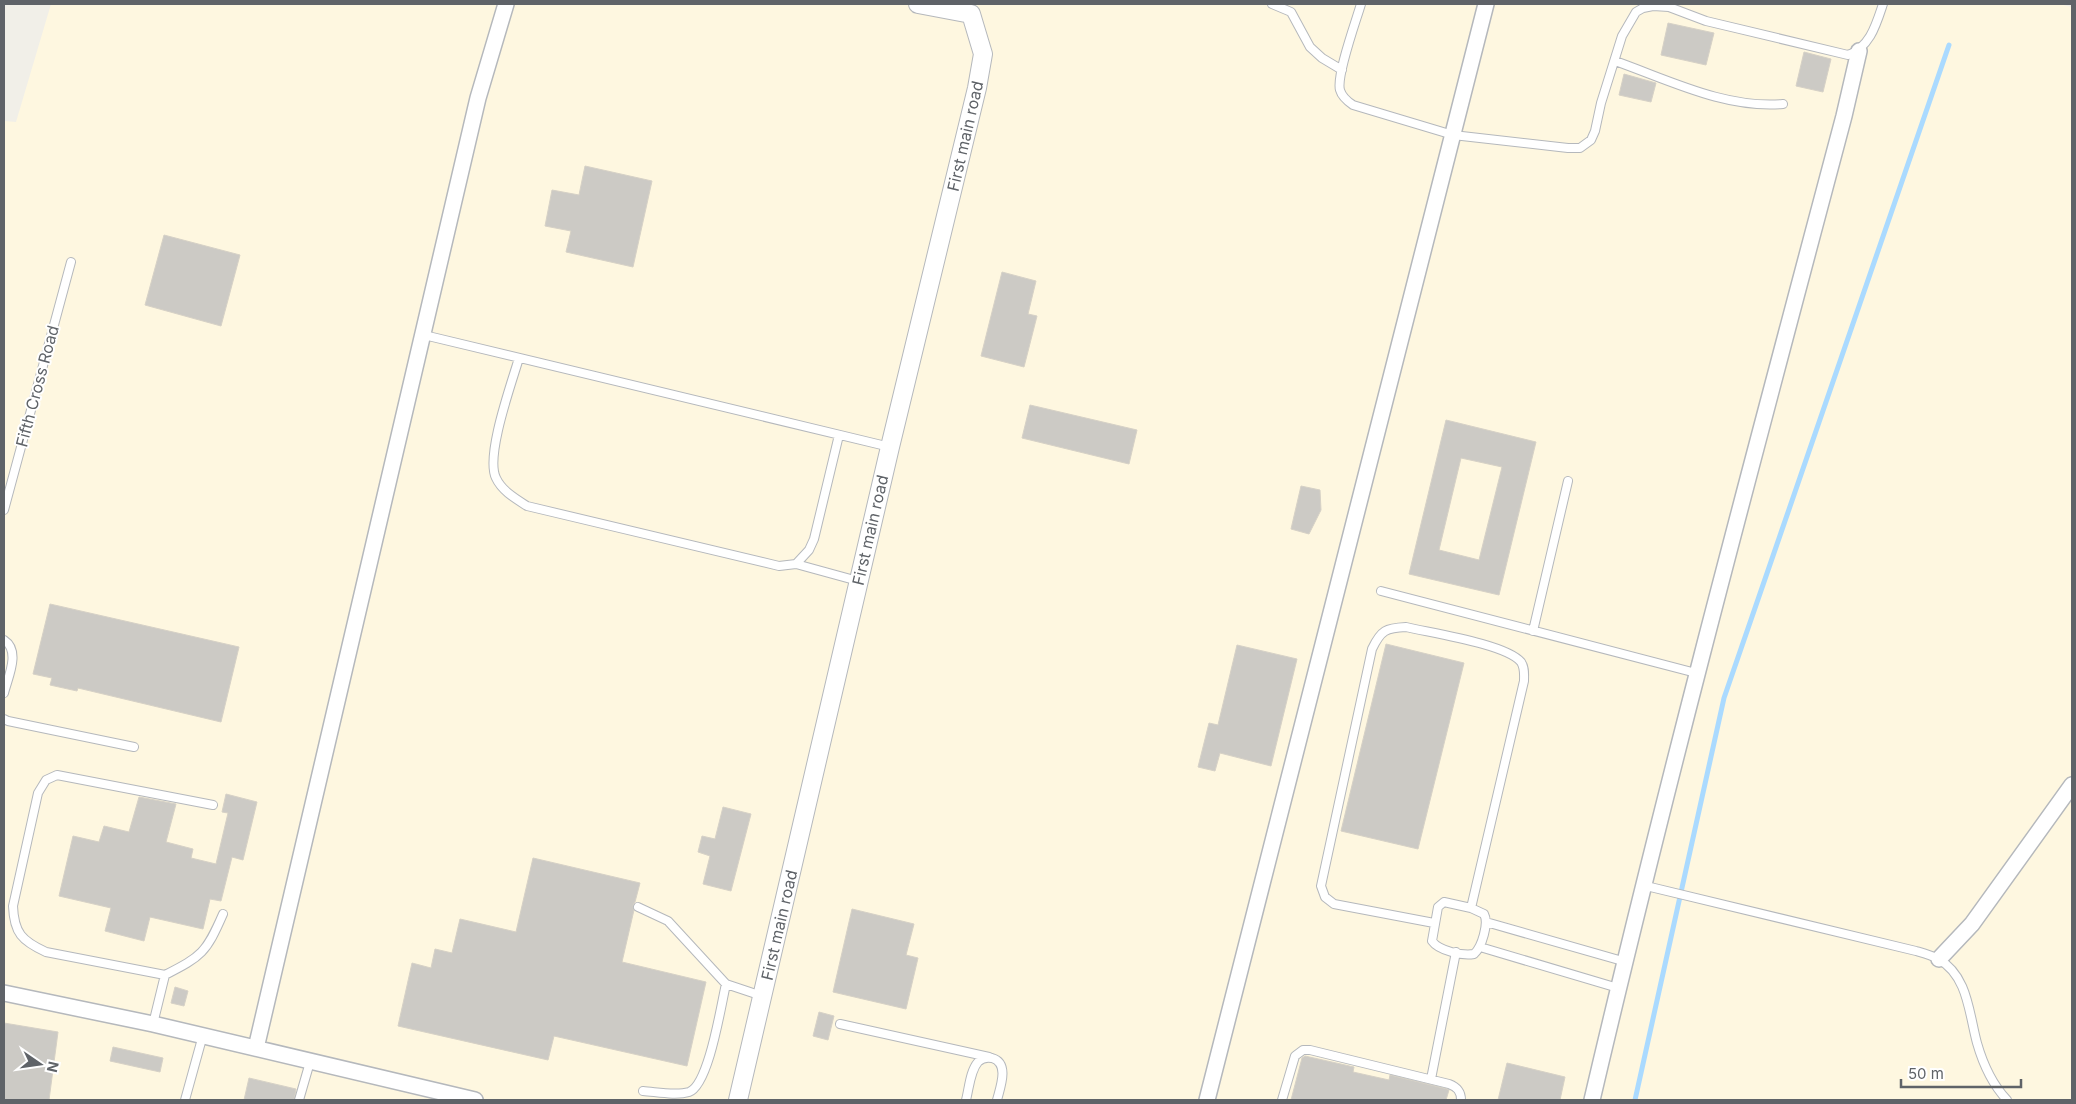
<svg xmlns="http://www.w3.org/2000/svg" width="2076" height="1104" font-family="Inter,sans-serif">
<rect width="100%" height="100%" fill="#f1efe8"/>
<path fill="#fef7e0" d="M51,4H2059L2072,7V1100H4V121L16,122Z"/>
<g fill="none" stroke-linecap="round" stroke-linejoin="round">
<path stroke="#aadaff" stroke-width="5" d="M1635,1100L1724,698L1949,45"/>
</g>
<path fill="#cccac5" stroke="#d6d1c6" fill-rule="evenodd" d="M1668,23L1714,33L1706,65L1661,55Z
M1804,52L1831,59L1823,92L1796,86Z
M1624,74L1656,83L1651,102L1619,95Z
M585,166L652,181L633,267L566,252L571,231L545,226L552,190L579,195Z
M164,235L240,255L221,326L145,305Z
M1002,272L1036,281L1028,314L1037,316L1024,367L981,356Z
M1030,405L1137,430L1129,464L1022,438Z
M1446,420L1536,442L1499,595L1409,574ZM1461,458L1502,467L1479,560L1439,550Z
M1301,486L1320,490L1321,510L1309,534L1291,529Z
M50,604L239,647L221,722L78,688L77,691L50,685L52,678L33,674Z
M1386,644L1464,663L1418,849L1341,831Z
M1237,645L1297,659L1271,766L1220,753L1215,771L1198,767L1209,723L1218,725Z
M226,794L257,802L243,860L232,857L221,901L210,899L203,929L150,917L144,941L105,931L111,908L59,896L73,836L99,842L104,826L129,832L139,797L176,804L166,842L193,849L191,858L216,864L228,813L222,812Z
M723,807L751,814L731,891L703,884L710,856L698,852L702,836L715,839Z
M533,858L640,883L635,902L633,905L634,910L622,962L706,982L687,1066L554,1036L548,1060L398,1026L412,963L431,968L435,949L452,953L460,919L516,932Z
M852,909L914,924L906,955L918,958L906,1009L833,992Z
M175,987L188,991L184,1006L171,1003Z
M819,1012L834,1016L828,1040L813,1036Z
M4,1023L58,1032L49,1100H4Z
M113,1047L163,1058L160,1072L110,1061Z
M1305,1056L1354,1067L1353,1072L1389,1080L1390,1075L1447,1089L1449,1090L1446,1100H1291L1302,1058Z
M1507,1063L1565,1077L1560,1100H1498Z
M249,1078L296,1089L294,1100H244Z"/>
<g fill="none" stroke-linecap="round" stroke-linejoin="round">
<defs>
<path id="service" d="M1272,4L1291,12L1310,47L1322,58L1342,70
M1361,4C1356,21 1336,76 1340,90C1342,97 1347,101 1353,105L1453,135L1568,148H1580L1591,140L1595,131L1601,103L1622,36L1636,12L1643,8L1653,6L1669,7L1706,21L1848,55C1870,47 1876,25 1883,4
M1615,61C1669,80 1725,109 1783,104
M424,335L890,447
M519,358C512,382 485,456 496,478C502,491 516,499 527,506L779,566L796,564L809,550L814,539L839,435
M4,510L71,262
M796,564L858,581
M1381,591L1696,673
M1533,631L1568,481
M4,640C21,651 8,677 4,693
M4,719L8,721L134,747
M1642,885L1916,951C1923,953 1931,955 1938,959C1968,975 1969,1014 1977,1043C1983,1064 1992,1084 2007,1100
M1444,902L1471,908L1484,914C1489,923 1482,947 1474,954C1463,956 1439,951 1432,941L1438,907Z
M638,907L668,921L726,984L762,996
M1486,922L1626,962
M1434,923L1334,904L1325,897L1321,886L1372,649C1381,630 1386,628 1406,627C1431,633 1506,644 1521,662C1525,668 1524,674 1524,681L1471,908
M1480,947L1618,988
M165,975C202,956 206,953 223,914
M153,1024L165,975L46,952C22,941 14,933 13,906L38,793L46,780L57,775L213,805
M840,1024L989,1057
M1431,1079L1456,952
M643,1091C657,1092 676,1096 689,1092C709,1085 721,1005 726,984
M185,1100L203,1035
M299,1100L310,1062
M966,1100C969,1089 970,1071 978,1062C982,1058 987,1057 992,1058C1010,1063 1000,1088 997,1100
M1282,1100L1295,1056L1303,1050H1310L1449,1084C1457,1087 1461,1091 1461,1100"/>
<path id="minor" d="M1939,959L1972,924L2072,785
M4,993L153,1024L475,1100
M256,1048L478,98L506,4
M1207,1100L1486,4
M1592,1100C1669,771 1757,444 1844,116L1859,51"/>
<path id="tertiary" d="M738,1100L890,447L977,88L983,54L971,14L918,4"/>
</defs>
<use href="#service" stroke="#b5b8bc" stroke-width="10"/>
<use href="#minor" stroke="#b5b8bc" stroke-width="18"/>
<use href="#tertiary" stroke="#b5b8bc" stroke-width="20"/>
<use href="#service" stroke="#fff" stroke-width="8"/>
<use href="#minor" stroke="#fff" stroke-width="15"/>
<use href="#tertiary" stroke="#fff" stroke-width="18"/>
</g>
<g text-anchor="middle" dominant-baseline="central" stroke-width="4" stroke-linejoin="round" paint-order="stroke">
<g font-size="16" fill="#5f6368" stroke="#fff">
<text transform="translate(965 136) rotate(-77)">First main road</text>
<text transform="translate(37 386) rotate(-75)">Fifth Cross Road</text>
<text transform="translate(870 530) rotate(-77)">First main road</text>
<text transform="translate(779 925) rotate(-77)">First main road</text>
</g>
</g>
<rect width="2076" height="1104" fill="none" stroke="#5f6368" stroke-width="10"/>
<g transform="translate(40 1064) rotate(103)" stroke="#ffffff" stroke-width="4" paint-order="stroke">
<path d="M0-4L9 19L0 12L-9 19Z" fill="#5f6368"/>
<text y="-8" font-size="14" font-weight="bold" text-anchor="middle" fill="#5f6368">N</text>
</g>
<path d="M1901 1079v8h120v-8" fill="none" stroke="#5f6368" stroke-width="2.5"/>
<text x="1908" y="1079" font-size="15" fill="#5f6368" stroke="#ffffff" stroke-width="4" paint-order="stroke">50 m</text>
</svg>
